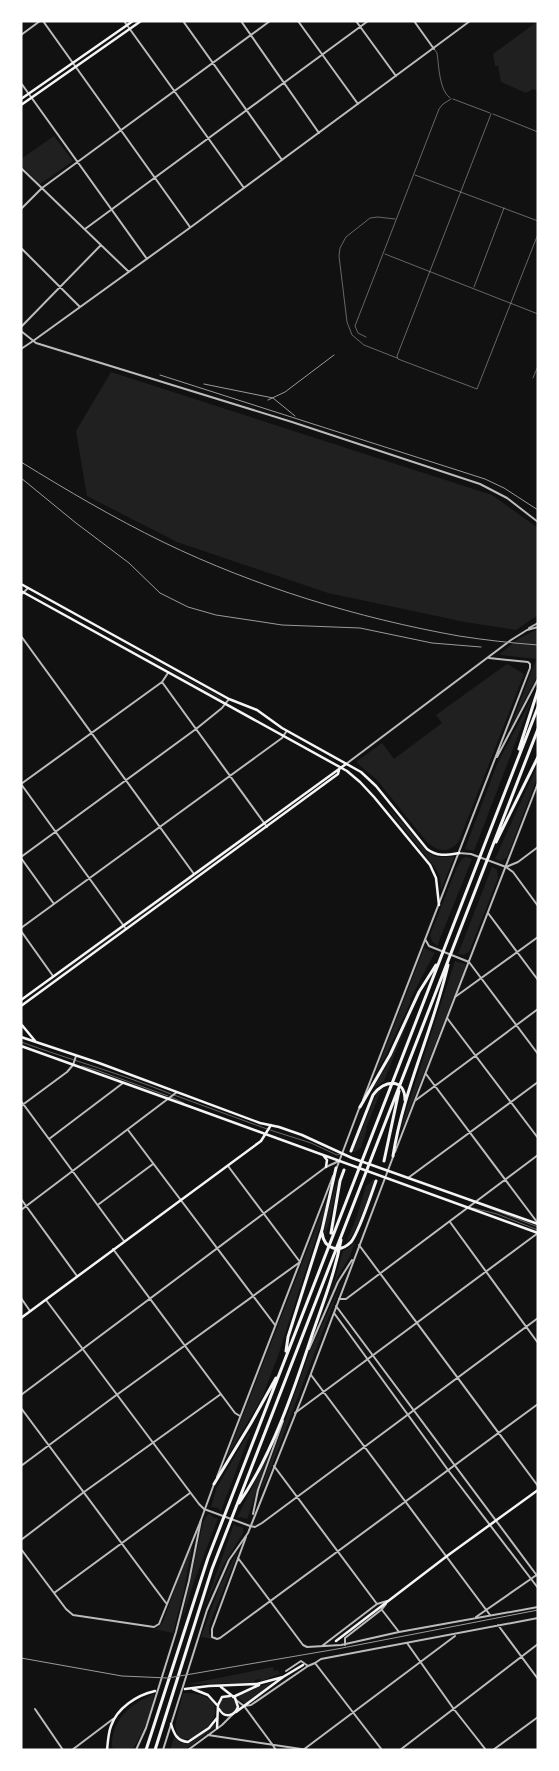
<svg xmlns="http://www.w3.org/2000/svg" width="559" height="1771" font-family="'Exo 2',sans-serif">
<rect width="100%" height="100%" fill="#111"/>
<path fill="#202020" d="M538,21V91L533,89L526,93L501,82L498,66H495L493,54Z
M54,136L73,161L40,184L21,165V159Z
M111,372L492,495L538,528V615L516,630L465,622L328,593L177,542L87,496L76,431Z
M538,629V674L509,731L536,659L501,655L500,654L518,639Z
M104,633L221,697V699Z
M507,664L524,674L459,841C449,854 437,852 426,841L377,780L357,763V761L382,743L394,759L442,723L436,715Z
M534,694L474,851L465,849L497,764Z
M538,764L536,781L507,857L501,861L495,859Z
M332,775L265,825L21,1004L124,926Z
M386,806L402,822L428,853L437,857H454L441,890L440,877L436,869Z
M466,857L472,859L437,946L432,941L430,935L457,867L462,859Z
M492,867L497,870L498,878L469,952L463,955L458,954Z
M424,948L435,953L433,956L410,1000L411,1001L385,1057L375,1075Z
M455,961L465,964V968L401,1131L404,1117Z
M411,1014L384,1081L373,1088L385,1069Z
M382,1088L366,1128L367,1129L361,1148L355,1152L353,1151L376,1095Z
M342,1169C334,1191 333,1214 325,1236C323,1220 336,1184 342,1169Z
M373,1180H375C368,1196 358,1233 346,1243L357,1216L366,1186Z
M327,1199L328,1201L278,1356L262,1398L226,1459Z
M355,1242L350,1256L337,1278L325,1308L334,1283L343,1251L349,1248Z
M343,1279L265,1483L261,1491H260L310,1351Z
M249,1432L250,1434L221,1511L218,1508L211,1507L217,1487Z
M271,1449C263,1472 255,1497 247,1519L241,1517L237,1518Z
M208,1514L211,1515L214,1518H218L194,1582L182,1620L203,1522Z
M234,1524L237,1527L239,1526L243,1528V1533L223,1566L204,1608Z
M190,1547L192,1548L184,1590L173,1633L154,1629L158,1628L163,1622Z
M237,1552H238L209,1626V1633L213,1639L201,1637L220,1585Z
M273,1667L274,1671L278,1670L280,1674L261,1681L260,1679L255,1680L254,1683L188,1684Z
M272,1682L273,1683L245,1704L237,1696Z
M183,1693C247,1693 199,1751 178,1737L175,1726Z
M154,1694C152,1713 143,1734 132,1750H114L112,1747C111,1720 130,1704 154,1694Z
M219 1705a9 9 0 1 1 18 0a9 9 0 1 1-18 0Z
M215,1724V1727L185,1750H170L174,1737L181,1743L189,1744Z"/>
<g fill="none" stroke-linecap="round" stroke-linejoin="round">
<path stroke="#bcbcbc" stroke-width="0.5" d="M435,50L437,53C439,66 439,90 450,98
M453,99L490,113
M491,114L397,356L398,359L477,389L538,234
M493,114L538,132
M415,175L538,221
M395,219L378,217L370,218L346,237L340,248L339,256L347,322L352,335L364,345L397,358
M385,254L538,314
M474,287L504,208
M366,337L358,333L355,326L439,109L443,104L451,99
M533,378L538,366
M21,1042C71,1060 122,1074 171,1094
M82,1066L96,1070L168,1096
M174,1095L267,1129
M171,1097L184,1103
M270,1130L311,1143L337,1155L340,1154
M479,1204L538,1227
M473,1208L497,1214L538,1230"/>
<path stroke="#bcbcbc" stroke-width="2" d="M43,21L190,227
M124,21L244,188
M183,21L282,160
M241,21L319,133
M298,21L358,104
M356,21L396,76
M414,21L434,49
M21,35L40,21
M21,83L147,259
M21,168L129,272
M21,209L42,188L270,21
M85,229L368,21
M21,248L80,307
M21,327L101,245
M33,341L191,227L470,21
M21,595L28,588
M21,636L194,874
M162,682L267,827
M21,784L162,682L168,673
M21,784L126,929
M21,857L196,729L222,708L229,699
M21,858L54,904
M506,867L513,872L538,906
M506,867L518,862L538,847
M488,913L538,980
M21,928L282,738L286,732
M21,931L53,976
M469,962L538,1054
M455,997L538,937
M447,1018L538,1138
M426,1074L537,1222
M416,1100L538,1009
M21,1101L124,1241
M21,1106L67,1072L73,1065L76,1056
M128,1130L275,1325
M49,1139L123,1083
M408,1178L538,1082
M21,1199L77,1276
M99,1204L153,1164
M21,1210L177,1092
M450,1222L538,1343
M359,1245L538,1486
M113,1249L235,1413L240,1416
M21,1298L30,1311
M339,1299H346L538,1155
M311,1375L490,1615
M21,1395L326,1167L339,1161
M21,1408L166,1603
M295,1413L538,1233
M21,1466L111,1399L300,1262L228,1166
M274,1466L377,1604
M250,1526L255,1527L262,1523L538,1318
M246,1537L212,1629V1637L217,1639L220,1638L538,1404
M21,1540L84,1492L221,1394
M21,1549L66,1609L73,1615L154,1627L159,1624L201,1520
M238,1558L303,1645L307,1647L341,1645L399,1632L538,1607
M54,1593L190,1493
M382,1610L399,1632
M476,1617L538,1574
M498,1625L538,1679
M407,1643L453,1708L486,1750
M345,1645V1638L381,1610L386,1604
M322,1646L377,1604L387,1601
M315,1663L382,1750
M286,1671L301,1661L308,1666
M244,1706L251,1705L308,1666L315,1663L321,1659L538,1618
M35,1709L63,1750
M272,1744L276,1750
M72,1750L113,1719
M303,1750L455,1636
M400,1750L538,1644
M493,1750L538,1717"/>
<path stroke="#bcbcbc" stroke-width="2" d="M21,331L36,343L292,422L480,484L507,498L538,522
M21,349L33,341
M529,628L538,623
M497,757L538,679
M346,764L511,640L527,630L538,627
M459,853L471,854L506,867
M425,939L429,946L469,962
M363,1100L530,668V664L528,662L489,658
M395,1152L538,783
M337,1167L360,1106
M46,1300L199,1504L204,1509L250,1526
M336,1306L538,1577
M334,1313L448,1470L538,1588
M309,1349L338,1282L352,1260
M217,1477L333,1176
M253,1514L258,1490L283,1421
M236,1700L244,1706L272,1744
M208,1735L308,1750
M136,1750L146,1728L176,1632L189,1581L201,1520L214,1484
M163,1750L207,1610L229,1560L248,1533L301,1400L393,1157
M188,1750L222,1725L233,1714"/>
<path stroke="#f5f5f5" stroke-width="2.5" d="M21,99L133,21
M21,105L141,21
M21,584L229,699L257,710L282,728L361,772L376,786L427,849C437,857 447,855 459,853
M21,591L347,771L360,782L374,797L430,865L436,878L439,905
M21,1000L346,764
M21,1006L338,774L339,770
M336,1641L447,1556L538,1490
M185,1689L209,1686L257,1684L283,1677
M193,1689L208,1695L217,1705
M233,1697L259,1685
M219,1709C224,1718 234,1717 238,1707L235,1698L221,1687
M236,1712L283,1677L303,1665
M171,1724C174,1734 177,1741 188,1742L209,1728L217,1718
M217,1728L218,1705L222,1697L230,1696
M107,1750C108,1742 108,1734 111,1726C117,1708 137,1695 155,1691"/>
<path stroke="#f5f5f5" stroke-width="2.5" d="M21,1024L36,1042
M21,1037L99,1063L260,1123L279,1127L302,1135L352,1158L538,1224
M21,1046L191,1107L538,1233
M323,1155L327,1160L326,1167
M21,1318L261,1141L271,1125"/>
<path stroke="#f5f5f5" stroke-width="3" d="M519,749L538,690
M496,842L538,757
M360,1107L390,1055L419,992L436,965
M351,1151L373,1095C384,1079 405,1078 405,1100
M393,1156C403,1091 433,1030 448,965
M384,1161L399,1091
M322,1233C323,1240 326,1246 333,1248C340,1250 346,1247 351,1242C359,1232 371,1195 376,1181
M331,1233L340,1181L344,1170
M286,1351L288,1337L322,1230L336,1168
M214,1484L251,1423L276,1378
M239,1503C272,1455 294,1390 312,1335C323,1303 335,1273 341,1240
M146,1750L208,1558L538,707
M155,1750L212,1569L538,729"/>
<path stroke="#9a9a9a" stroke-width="1" d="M160,375L485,479L504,488L538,510
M204,384L273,398L295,416
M268,400L285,392L334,355
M21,462C68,491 114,518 163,542C256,587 358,618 459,636C485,640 511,643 538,645
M21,478L76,523L129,563L160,593L188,607L216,615L256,621L282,625L360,628L432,643L481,647
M21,1658L122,1676L168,1678L337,1649L538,1610"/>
</g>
<rect width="559" height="1771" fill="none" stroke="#ffffff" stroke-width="45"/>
</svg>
